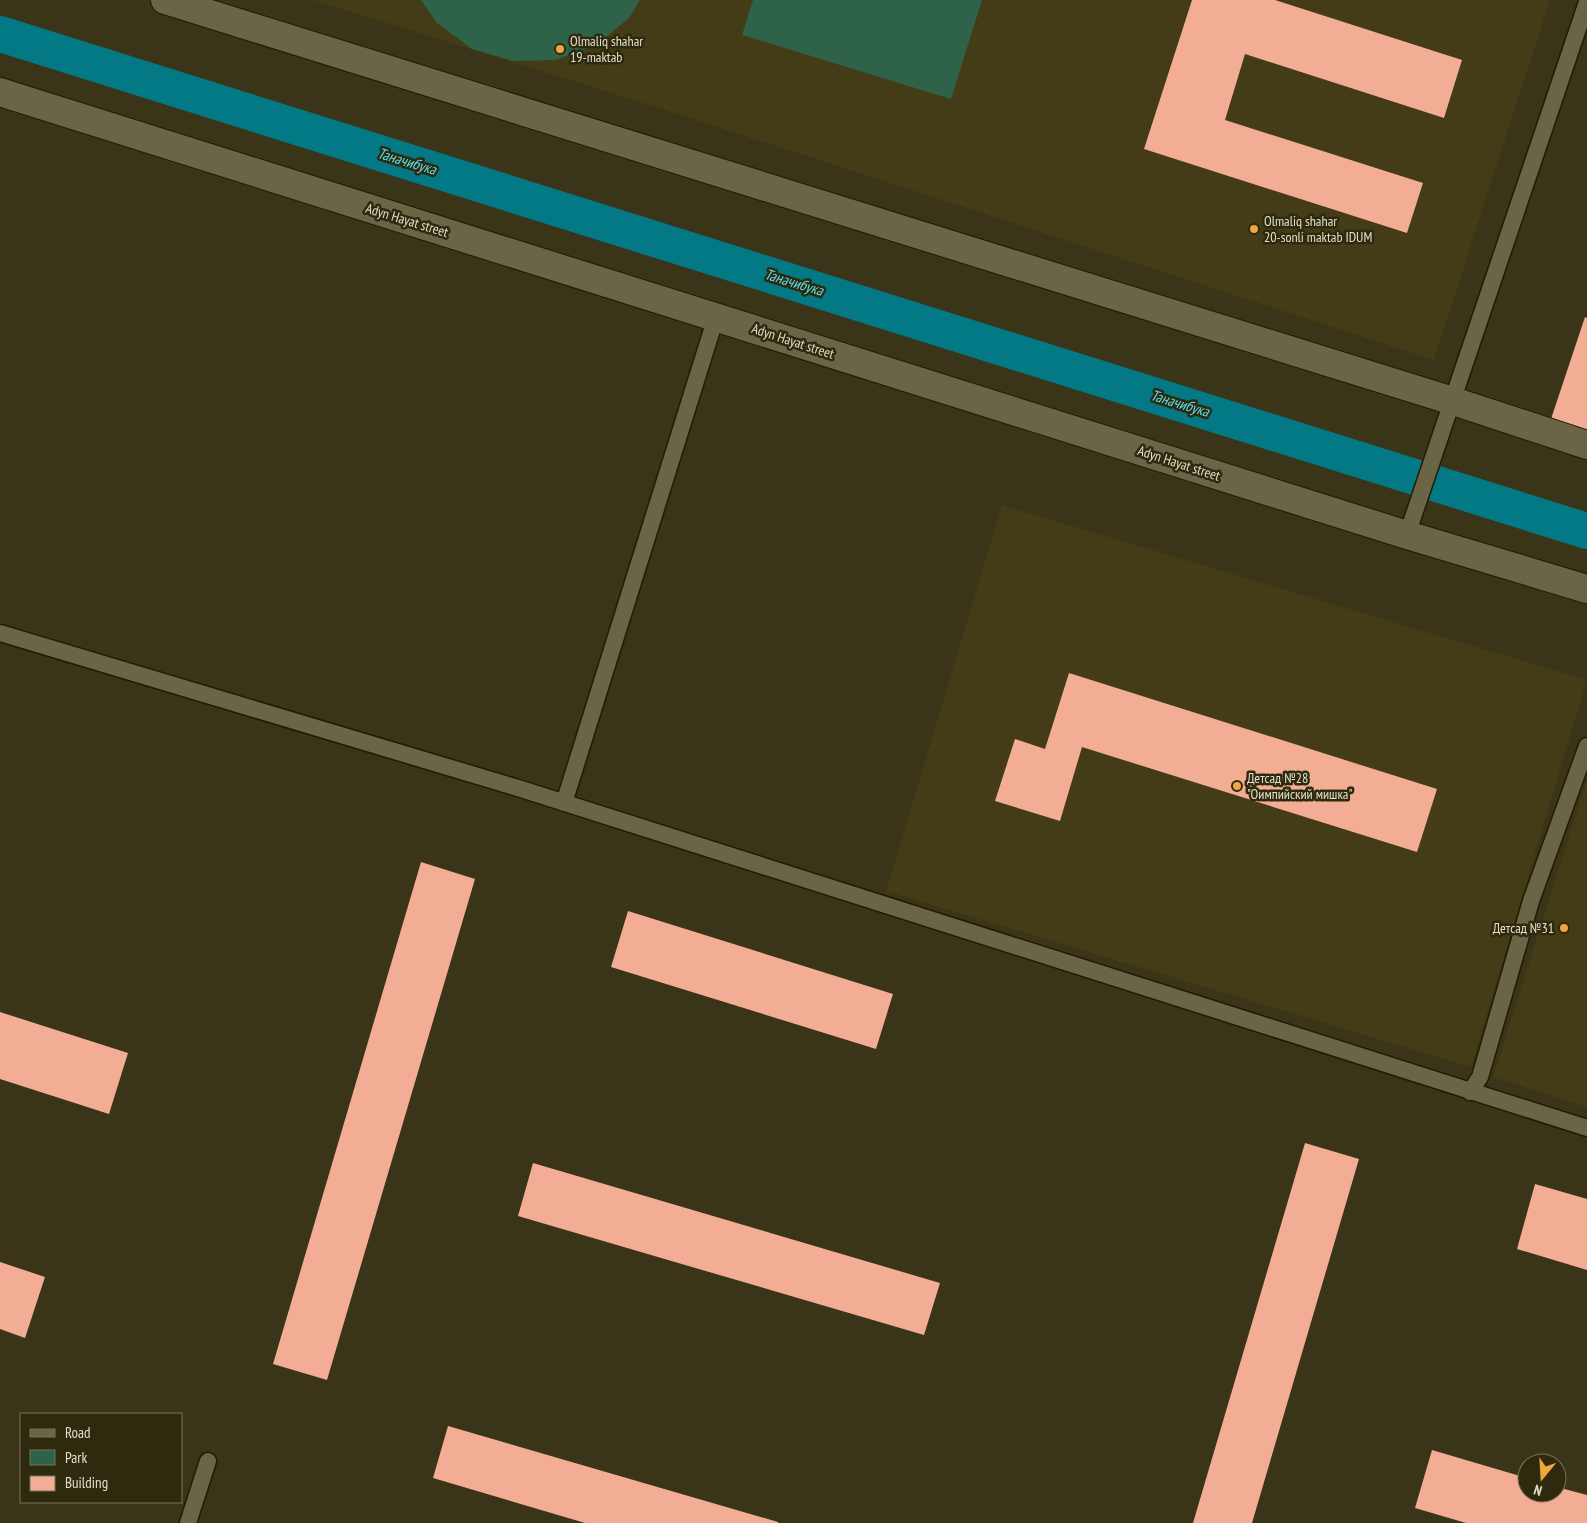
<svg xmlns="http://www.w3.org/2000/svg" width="1587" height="1523" font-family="'PT Sans Narrow',sans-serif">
<rect width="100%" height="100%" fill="#3a3418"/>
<path fill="#433c17" d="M313,0H1550L1434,360L631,99Z
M1002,505L1587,680L1471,1067L886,891Z
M1587,779V1107L1493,1077Z"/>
<path fill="#2e6349" d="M421,0H640L629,18L596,45L556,60L513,61L472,49L437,23Z
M753,0H982L951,99L742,35Z"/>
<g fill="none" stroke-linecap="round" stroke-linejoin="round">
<path stroke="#027984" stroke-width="36" d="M0,34L1587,531"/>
</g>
<path fill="#f3ad95" d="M1192,0H1275L1462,60L1444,118L1245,54L1225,120L1423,183L1407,233L1144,149Z
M1585,317L1587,318V431L1551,419Z
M1069,673L1437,789L1417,852L1082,747L1060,821L995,801L1015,739L1045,749Z
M421,862L475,879L327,1380L273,1364Z
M628,911L893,994L876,1049L611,967Z
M0,1012L128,1053L109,1114L0,1079Z
M1305,1143L1359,1159L1252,1523H1193Z
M533,1163L940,1283L924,1335L518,1216Z
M1535,1184L1587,1199V1270L1517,1249Z
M0,1262L45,1277L25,1338L0,1329Z
M448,1426L778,1522V1523H585L433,1478Z
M1432,1450L1527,1478V1493H1557V1487L1587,1495V1523H1466L1415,1508Z"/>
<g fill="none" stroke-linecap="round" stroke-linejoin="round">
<defs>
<path id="service" d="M1407,535L1587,2
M0,633L518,788L1587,1128
M564,803L716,317
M1470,1092L1480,1077L1531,901L1587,746
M188,1523L208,1461"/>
<path id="minor" d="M165,0L1453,401L1587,445
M0,92L1407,535L1587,589"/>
</defs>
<use href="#service" stroke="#211b01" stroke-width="19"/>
<use href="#minor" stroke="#211b01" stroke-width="30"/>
<use href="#service" stroke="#6b6547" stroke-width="16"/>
<use href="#minor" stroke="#6b6547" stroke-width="28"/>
</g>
<g fill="#efa73e" stroke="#2f2a0d" stroke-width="2">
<circle cx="560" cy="49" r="5"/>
<circle cx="1254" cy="229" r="5"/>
<circle cx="1237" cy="786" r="5"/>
<circle cx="1564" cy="928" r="5"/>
</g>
<g text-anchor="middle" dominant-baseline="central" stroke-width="5" stroke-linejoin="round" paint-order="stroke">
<g font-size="14" fill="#e0decd" stroke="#2f2a0d" text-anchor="start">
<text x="570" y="41">Olmaliq shahar<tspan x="570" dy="16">19-maktab</tspan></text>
<text x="1264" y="221">Olmaliq shahar<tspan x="1264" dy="16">20-sonli maktab IDUM</tspan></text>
<text x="1247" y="778">Детсад №28<tspan x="1247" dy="16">"Оимпийский мишка"</tspan></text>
<text x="1554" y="928" text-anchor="end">Детсад №31</text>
</g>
<g font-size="14" fill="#e0decd" stroke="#2f2a0d">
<text transform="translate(407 220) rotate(17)">Adyn Hayat street</text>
<text transform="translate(793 341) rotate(18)">Adyn Hayat street</text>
<text transform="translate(1179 463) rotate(18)">Adyn Hayat street</text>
</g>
<g font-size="15" font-style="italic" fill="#57e1f2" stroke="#2f2a0d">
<text transform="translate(407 161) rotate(17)">Таначибука</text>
<text transform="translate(794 282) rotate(17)">Таначибука</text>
<text transform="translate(1180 403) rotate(17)">Таначибука</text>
</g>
</g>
<rect x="20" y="1413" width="162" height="90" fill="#2f2a0d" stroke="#76725a"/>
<rect x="30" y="1429" width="25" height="8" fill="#6b6547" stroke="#76725a"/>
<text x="65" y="1438" font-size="15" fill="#e0decd">Road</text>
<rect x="30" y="1450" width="25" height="15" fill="#2e6349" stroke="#76725a"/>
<text x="65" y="1463" font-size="15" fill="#e0decd">Park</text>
<rect x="30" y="1476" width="25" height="15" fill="#f3ad95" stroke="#76725a"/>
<text x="65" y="1488" font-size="15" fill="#e0decd">Building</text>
<g transform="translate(1542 1478) rotate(198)"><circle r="24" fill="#2f2a0d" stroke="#76725a"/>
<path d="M0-4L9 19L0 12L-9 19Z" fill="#efa73e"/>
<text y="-8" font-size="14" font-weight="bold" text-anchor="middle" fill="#e0decd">N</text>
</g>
</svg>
